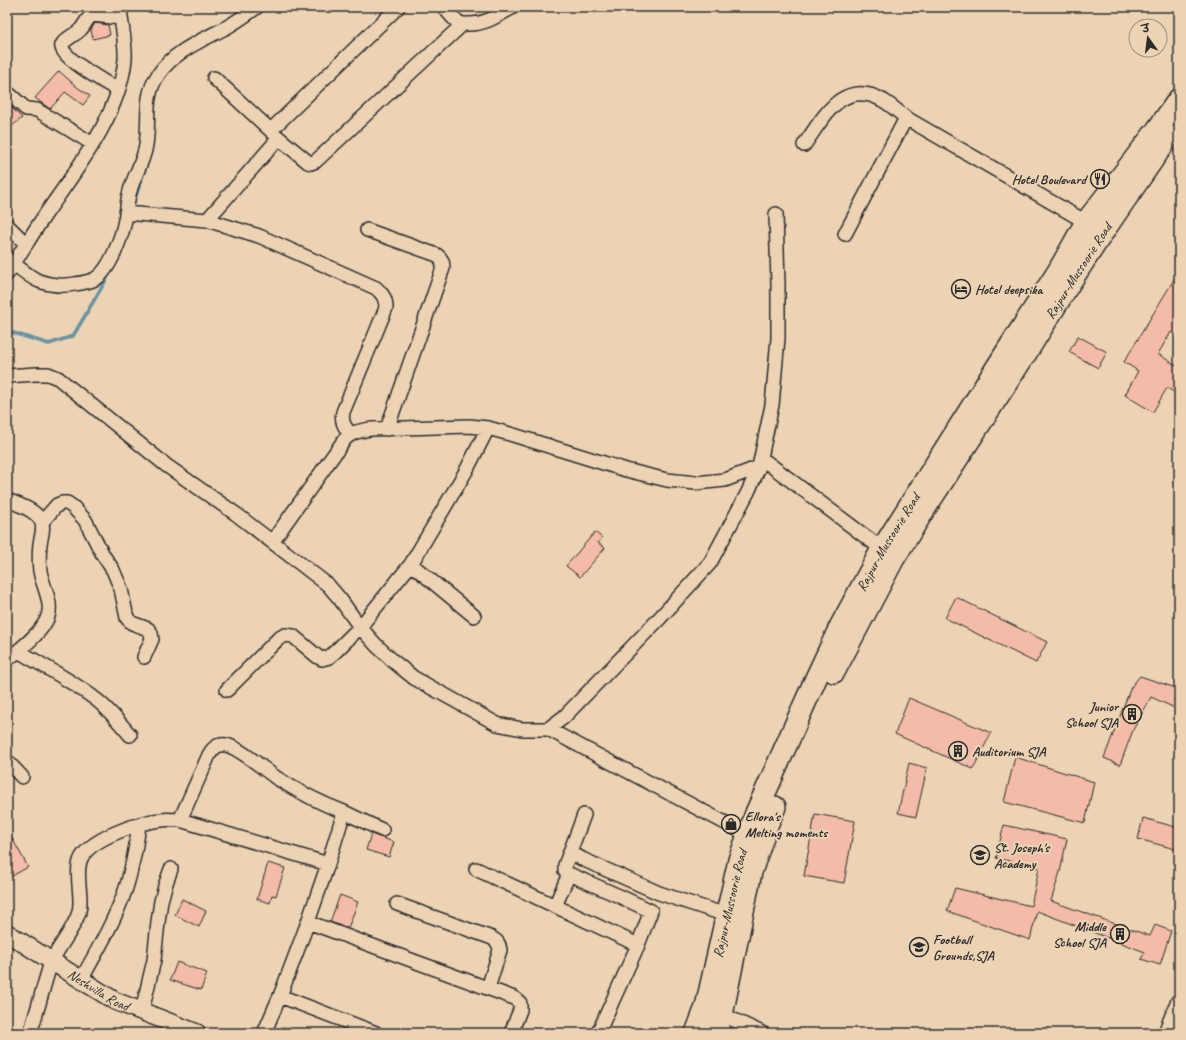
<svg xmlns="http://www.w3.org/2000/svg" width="1186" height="1040" font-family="Caveat,'Playpen Sans Deva',sans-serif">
<rect width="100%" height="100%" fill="#ecd3b4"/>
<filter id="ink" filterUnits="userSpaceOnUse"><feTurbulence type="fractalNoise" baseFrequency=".025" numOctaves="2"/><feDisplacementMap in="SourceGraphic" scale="8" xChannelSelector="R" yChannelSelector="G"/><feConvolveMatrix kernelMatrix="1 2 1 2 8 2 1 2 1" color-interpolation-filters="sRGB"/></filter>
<g filter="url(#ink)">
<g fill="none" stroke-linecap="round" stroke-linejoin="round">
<path stroke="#6893a2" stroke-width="3.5" d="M133,205L145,169
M7,331L49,344L73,336L93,302L107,278L109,273"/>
</g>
<path fill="#f4bca8" stroke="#2b2b2b" d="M95,23L108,25L110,35L93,39L91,30Z
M59,71L77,87L90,96L83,105L65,92L50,109L35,98Z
M7,103L22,118L7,130Z
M1179,271V337L1171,332L1158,354L1179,367V395L1167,388L1153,412L1125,395L1138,371L1124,362Z
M1078,336L1107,352L1098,368L1069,352Z
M595,532L602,538L598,543L605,548L580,577L566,566Z
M956,597L1047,642L1036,663L945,618Z
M1140,676L1179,689V710L1151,697L1133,730L1120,765L1104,758L1131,687Z
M909,698L991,733L973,769L895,734Z
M1015,757L1094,782L1085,823L1004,802Z
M909,763L927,768L916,817L898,813Z
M815,814L855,821L844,883L804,876Z
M1143,818L1179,828V850L1138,839Z
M1004,825L1067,839L1060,872L1051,901L1150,936L1155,925L1171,931L1160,965L1141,959L1145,952L1037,911L1030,940L947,911L955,888L1031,906L1039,868L996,858Z
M7,829L28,867L7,879Z
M371,834L379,837L394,842L389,857L366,850Z
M268,863L285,868L276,896L272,895L270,903L257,899Z
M340,895L358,902L348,928L330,922Z
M182,899L206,911L199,927L175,915Z
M177,962L207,973L201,990L170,980Z"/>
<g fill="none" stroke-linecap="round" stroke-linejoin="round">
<defs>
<path id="minor" d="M444,7C449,13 455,22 463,24C463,24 469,24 469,24C486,24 499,15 513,7
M214,78L279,138L308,162L311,163L316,161L463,24
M118,90C108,84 58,56 62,45C65,38 76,35 81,29C85,25 87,18 92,15L121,18
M7,92L26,109L37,110L93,144
M271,130L398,7
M804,145C824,117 843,77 884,101C892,106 899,112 906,118L1093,226
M126,213L207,220L259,236L376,288C383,294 386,299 386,308L343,412C341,421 344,426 350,434
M207,220L279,138
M7,225L26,244
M367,230L437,255C442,259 443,262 443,268L387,429
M845,234L906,118
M14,264C21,269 31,278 39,281C50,285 64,286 75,284C82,283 89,282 95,279C110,271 122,236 125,220C127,211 127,200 130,191C134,175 144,161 146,145C150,120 143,97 158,75C174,51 203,40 227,27C238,21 247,14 257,7
M7,274C14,264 20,253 27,243C33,233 39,224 45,215C76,170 120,115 125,59C126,42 121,24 120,7
M7,376L36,374H48L58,378L167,466L236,514L328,585L340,599L360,627L376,645L393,661L414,678L497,724L522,729H548L564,717L658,620L710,563L748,492L759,467L772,405L778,338V284L776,214
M761,458L882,549
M7,500C19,505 37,510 42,523C44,530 41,537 40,544C39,553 39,562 40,571C43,588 55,605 46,621C38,636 19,650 7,660
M42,522L57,505L62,503H67L73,507L85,520L103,555L113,570L121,589L127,618L132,623L148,629L151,633L152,639L144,657
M272,542L345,439C353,431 360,431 371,429L469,426L488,428L510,434L626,470L667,480L696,483L725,480L759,467
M411,564L474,616
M18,651C44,666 70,680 94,698C108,708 119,722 130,735
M227,690L278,639L285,635L293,636L318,657L322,659L329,657L336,651L360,627L411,564L466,471L488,428
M548,729L748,835
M7,761L22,777
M584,815L565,865V871L569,874L619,896L651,911L638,945L598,1033
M180,820L209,755C213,748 217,744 226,745C238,747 264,769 275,777C297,791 320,803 344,812
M570,852L582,859L659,893L726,915
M328,864L344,812L382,830
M476,869L638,945
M397,904L492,938C497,941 499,943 500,950L488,988
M555,906L569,874
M308,922L280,996L376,1033
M81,980C97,951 114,922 125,891C132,870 136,847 139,825
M142,1011L154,960L158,922L161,901L165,886L171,869
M717,1012L762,1033
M30,1033C38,1010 43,986 51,963C58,946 73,932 79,912C83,896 75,877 80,861C87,839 140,822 161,820C167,819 174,820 180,820L328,864L308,922L514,998L520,1003V1010L511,1033
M264,1033L280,996"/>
<g id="tertiary">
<path id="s1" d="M7,933L115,1001L197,1033"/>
<path d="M1167,1033L1179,1003"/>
</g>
<g id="primary">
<path id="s2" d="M834,672L893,560L924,510L1028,350L1071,281L1103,232L1169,136"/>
<path id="s3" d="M696,1033L706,1007L739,860L756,813L817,676L840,627L882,549L1014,340L1059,270L1086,222L1157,130L1179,99"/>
<path d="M715,1033L722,1015L751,872L767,825L775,807"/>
</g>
</defs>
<use href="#minor" stroke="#2b2b2b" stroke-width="16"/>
<use href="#tertiary" stroke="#2b2b2b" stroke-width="20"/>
<use href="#primary" stroke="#2b2b2b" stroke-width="24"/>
<use href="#minor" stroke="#ecd3b4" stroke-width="13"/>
<use href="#tertiary" stroke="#ecd3b4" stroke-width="17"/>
<use href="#primary" stroke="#ecd3b4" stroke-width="21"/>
</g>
</g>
<defs>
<symbol id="restaurant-ring" viewBox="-11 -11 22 22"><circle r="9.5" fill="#ecd3b4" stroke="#2b2b2b" stroke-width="1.5"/><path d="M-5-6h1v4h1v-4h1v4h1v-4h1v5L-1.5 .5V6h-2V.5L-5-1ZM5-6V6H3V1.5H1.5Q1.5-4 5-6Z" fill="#2b2b2b"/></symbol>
<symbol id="hotel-ring" viewBox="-11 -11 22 22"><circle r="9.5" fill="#ecd3b4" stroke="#2b2b2b" stroke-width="1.5"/><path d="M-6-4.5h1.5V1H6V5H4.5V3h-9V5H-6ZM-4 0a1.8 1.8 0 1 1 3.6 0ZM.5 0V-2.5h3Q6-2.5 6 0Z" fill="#2b2b2b"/></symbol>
<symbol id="building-ring" viewBox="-11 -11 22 22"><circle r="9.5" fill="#ecd3b4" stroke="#2b2b2b" stroke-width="1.5"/><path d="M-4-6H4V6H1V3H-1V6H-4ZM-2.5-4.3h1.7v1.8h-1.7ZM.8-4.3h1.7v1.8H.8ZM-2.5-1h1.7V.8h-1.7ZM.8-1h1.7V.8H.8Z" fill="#2b2b2b"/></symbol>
<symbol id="shop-ring" viewBox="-11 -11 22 22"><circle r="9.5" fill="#ecd3b4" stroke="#2b2b2b" stroke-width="1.5"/><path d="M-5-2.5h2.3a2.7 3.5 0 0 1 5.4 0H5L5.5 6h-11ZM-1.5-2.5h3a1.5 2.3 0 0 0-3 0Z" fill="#2b2b2b"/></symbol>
<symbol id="school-ring" viewBox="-11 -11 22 22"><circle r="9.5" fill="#ecd3b4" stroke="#2b2b2b" stroke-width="1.5"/><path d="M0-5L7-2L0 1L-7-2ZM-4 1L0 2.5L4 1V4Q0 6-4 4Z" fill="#2b2b2b"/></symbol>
</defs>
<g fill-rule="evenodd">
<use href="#restaurant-ring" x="1089" y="168" width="22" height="22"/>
<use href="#hotel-ring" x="950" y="278" width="22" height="22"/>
<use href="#building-ring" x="1121" y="703" width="22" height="22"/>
<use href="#building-ring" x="947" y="740" width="22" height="22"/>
<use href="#shop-ring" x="720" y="813" width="22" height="22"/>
<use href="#school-ring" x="969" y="844" width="22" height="22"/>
<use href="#building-ring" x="1109" y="923" width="22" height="22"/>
<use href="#school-ring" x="908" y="936" width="22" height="22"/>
</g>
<g text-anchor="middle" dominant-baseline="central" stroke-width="4" stroke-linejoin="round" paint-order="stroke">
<g font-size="14" font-weight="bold" fill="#2b2b2b" stroke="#ecd3b4" text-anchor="start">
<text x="1086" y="179" text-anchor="end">Hotel Boulevard</text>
<text x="975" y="289">Hotel deepsika</text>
<text x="1118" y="706" text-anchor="end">Junior<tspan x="1118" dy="16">School SJA</tspan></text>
<text x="972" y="751">Auditorium SJA</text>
<text x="745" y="816">Ellora's<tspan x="745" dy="16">Melting moments</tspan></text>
<text x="994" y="847">St. Joseph's<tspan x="994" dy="16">Academy</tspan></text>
<text x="1106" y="926" text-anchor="end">Middle<tspan x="1106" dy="16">School SJA</tspan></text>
<text x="933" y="939">Football<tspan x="933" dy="16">Grounds,SJA</tspan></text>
</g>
<g font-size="14" fill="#2b2b2b" stroke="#ecd3b4">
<text stroke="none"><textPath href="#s2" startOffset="470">Rajpur-Mussoorie Road</textPath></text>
<text stroke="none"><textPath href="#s3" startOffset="530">Rajpur-Mussoorie Road</textPath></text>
<text stroke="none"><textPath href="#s3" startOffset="134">Rajpur-Mussoorie Road</textPath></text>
<text stroke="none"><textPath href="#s1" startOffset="108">Neshvilla Road</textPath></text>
</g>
</g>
<rect width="1186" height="1040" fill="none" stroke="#ecd3b4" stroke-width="24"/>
<rect x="12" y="12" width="1162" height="1016" fill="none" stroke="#2b2b2b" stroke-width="1.5" filter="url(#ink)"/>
<g transform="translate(1148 38) rotate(346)"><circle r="19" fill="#ecd3b4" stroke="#9f907d"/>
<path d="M0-3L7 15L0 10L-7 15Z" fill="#2b2b2b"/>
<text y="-6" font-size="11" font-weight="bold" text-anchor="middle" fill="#2b2b2b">उ</text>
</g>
</svg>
